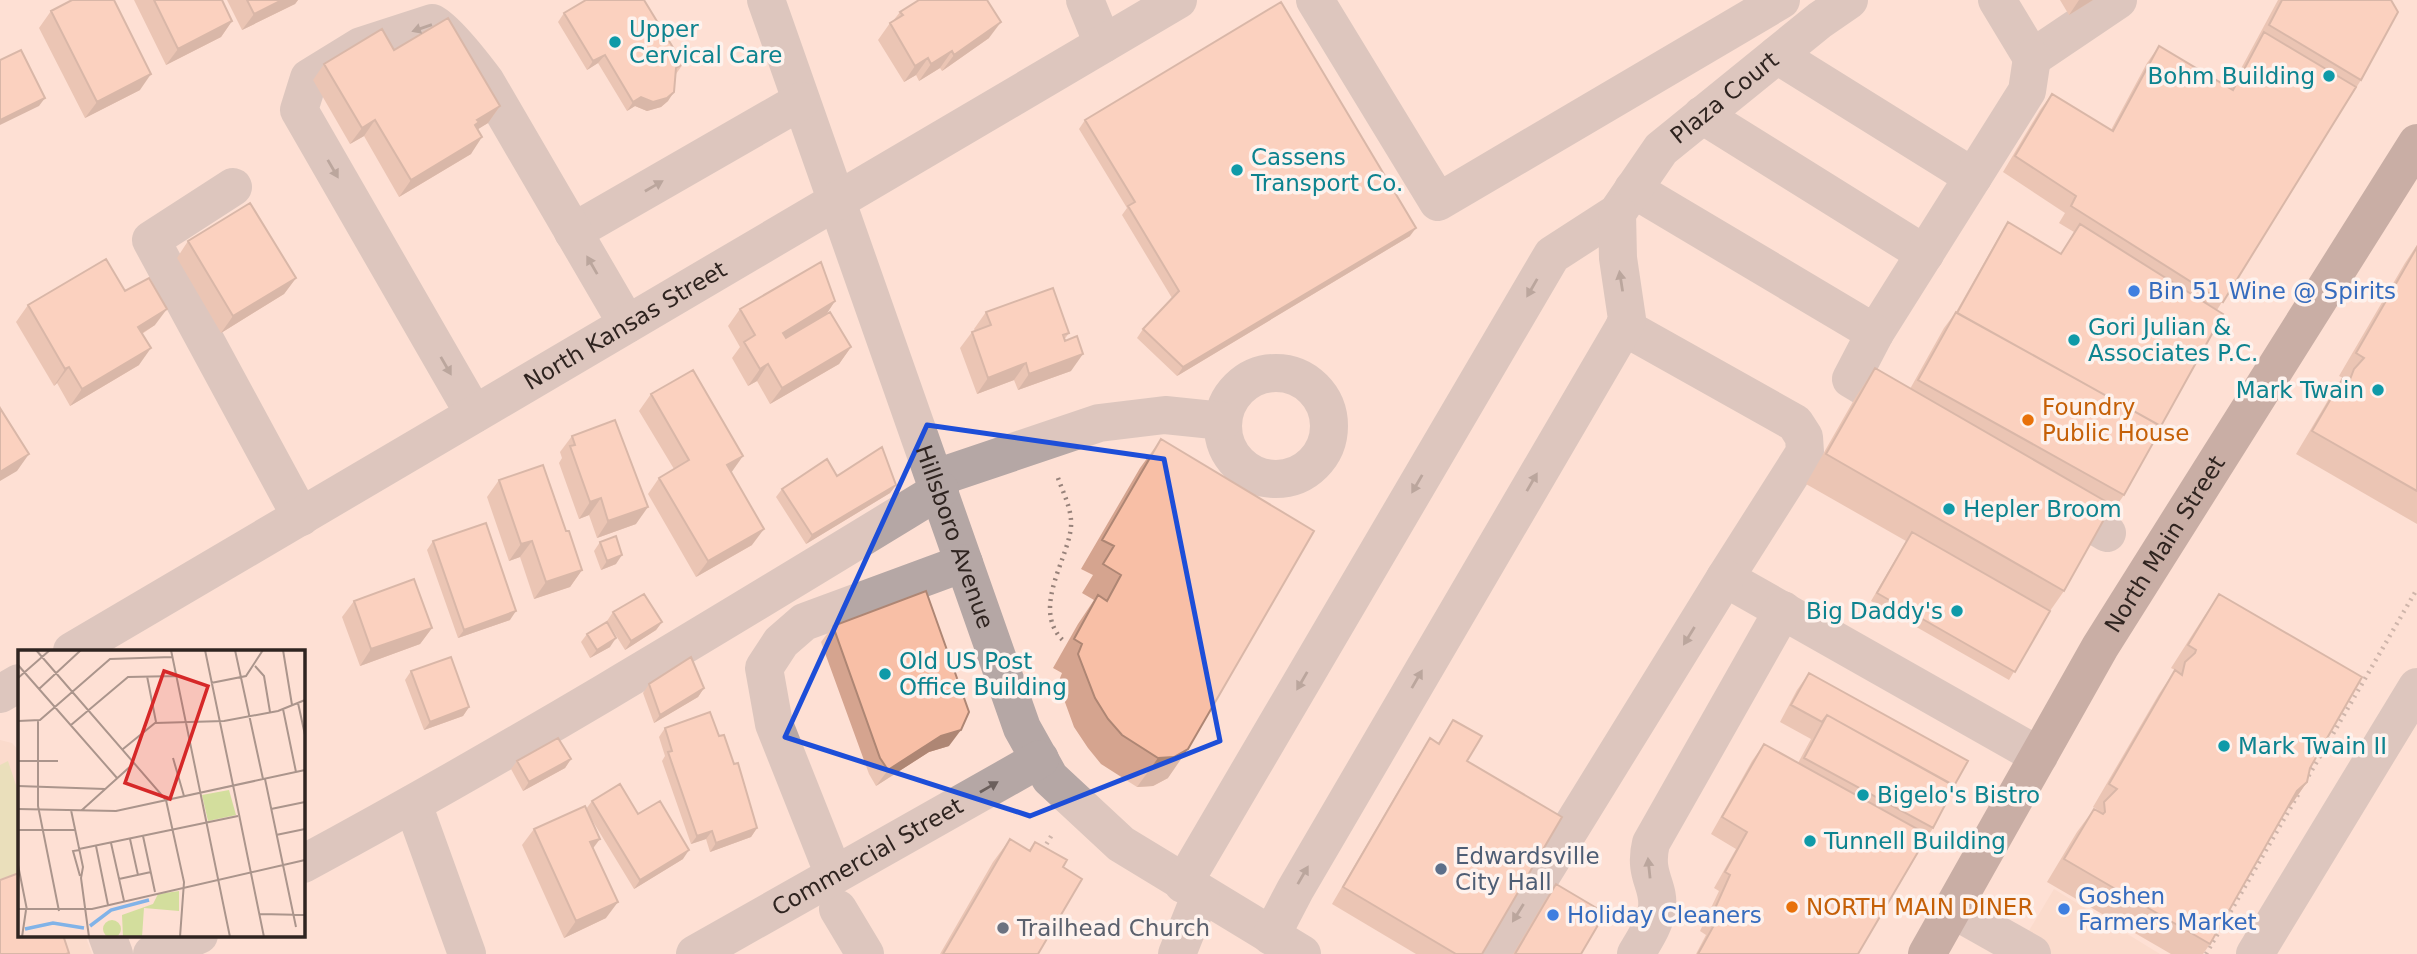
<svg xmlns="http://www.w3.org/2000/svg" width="2417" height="954" font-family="'DejaVu Sans',sans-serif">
<rect width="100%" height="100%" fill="#fee0d4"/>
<path fill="#f9d4c4" d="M0,740L12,743L19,751V935H85L92,954H0Z
M2054,889L2160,954H2015Z"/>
<path fill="#d3de9d" d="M8,761L19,794V873L0,879V765Z"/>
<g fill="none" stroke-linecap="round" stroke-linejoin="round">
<path stroke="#97827a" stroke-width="4.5" stroke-dasharray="2 5" stroke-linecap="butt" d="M1058,478C1063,492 1070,506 1071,520C1074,553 1026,610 1066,643
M2305,782L2417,589
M1043,850L1053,833
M2206,954L2299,793"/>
<g stroke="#b5a7a5" stroke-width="38">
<path id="s1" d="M766,0L1022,728L1050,778L1121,844L1302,954"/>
<path d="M1085,0L1103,44"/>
<path d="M1315,0L1438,202L1781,0"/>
<path d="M1997,0L2032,58L2118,0"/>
<path d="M1777,55L1973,177"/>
<path d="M1702,115L1925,254"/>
<path d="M233,187L151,240L301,517"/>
<path d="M1633,189L1875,333L2027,91L2032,58"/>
<path d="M573,232L801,101"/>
<path d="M1624,327L1795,423L1804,437L1805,452L1725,578L2039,756"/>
<path d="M1875,333L1851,379L1908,413"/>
<circle cx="1276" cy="426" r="53"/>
<path d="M474,414L299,110L309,78L361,46L432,23C442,25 477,70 486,82L627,324"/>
<path d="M936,478L1099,423L1165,415L1223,421"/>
<path d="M2055,502L2107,533"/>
<path id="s2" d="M72,651L1178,0"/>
<path d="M0,694L19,683"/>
<path d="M413,804L467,954"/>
<path d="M303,864C520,747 730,618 940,490"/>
<path d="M834,875L774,724L764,668L781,642L804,622L964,563"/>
<path id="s3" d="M1183,884L1552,255L1617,213L1661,149L1820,20L1849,0"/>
<path d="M838,909L865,954"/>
<path d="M1952,909L2032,954"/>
<path d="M107,935L114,954"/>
<path d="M1271,936L1295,890L1624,327L1627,319L1618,258L1617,213"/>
<path d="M152,954L199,935"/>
<path id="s4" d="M695,954L1040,759"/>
<path d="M1177,954L1201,894"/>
<path d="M1493,954L1725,578"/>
<path d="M1636,954C1644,940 1655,925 1657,908C1660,885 1643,876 1651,843L1783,610"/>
<path d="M2255,954L2417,687"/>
</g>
<path stroke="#8a726e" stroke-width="38" id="s5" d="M1927,954L2100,647L2417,143"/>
</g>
<path fill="#d5a48f" d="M134,0H222L232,21L221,37L166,65Z
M227,0H298L295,4L242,30Z
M2060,0H2093L2069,15Z
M2278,0H2391L2361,80L2217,310L2124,495L2112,512L2109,510L2064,591L2050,611L2009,680L1871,601L1906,541L1806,484L1855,398L1875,368L1910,389L1944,328L1956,312L2002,231L2008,222L2061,254L2074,232L2059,223L2065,213L2003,172L2040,110L2052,94L2111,130L2147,63L2159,46L2230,89Z
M51,11L140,90L85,118L39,28Z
M900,12L989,38L942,71L940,68L919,81L916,75L904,82L878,40L890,23L893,21Z
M564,13L683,64L676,74L668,101L661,107L647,111L635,106L627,111L598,63L587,70L558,22Z
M324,64L500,106L488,123L477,129L471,154L399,197L364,136L350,144L313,80Z
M1085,120L1410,236L1177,376L1137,338L1143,329L1172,298L1122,215L1127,208L1079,129Z
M188,241L296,278L284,294L221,333L177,258Z
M2417,245V524L2296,454L2327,402L2343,378L2339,376L2405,263Z
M125,291L155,325L142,334L139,365L70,406L57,383L54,386L16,322L28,305Z
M835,301L826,314L851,347L839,364L770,404L757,381L748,386L732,358L740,347L728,326L740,309Z
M986,312L1069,333L1064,340L1071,371L1018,390L1014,380L977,394L960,348L972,332L975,331L974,329Z
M651,394L731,473L752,545L696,577L648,494L659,478L674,469L639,411Z
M572,436L636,524L597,538L589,515L579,519L559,463L562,458L560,452Z
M1161,439L1168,778L1153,786L1137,787L1101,764L1088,748L1074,727L1058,683L1062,673L1053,668L1078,624L1094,600L1082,593L1093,575L1081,569L1140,468Z
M837,476L896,485L890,493L806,544L776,497L782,489Z
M499,480L566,531L582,570L570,587L534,599L520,557L509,561L487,497Z
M433,541L510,620L458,638L427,550Z
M600,542L616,564L601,570L594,551Z
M2219,594L2310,768L2307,782L2291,805L2287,809L2210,944L2203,954H2171L2047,882L2077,832L2094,809L2098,810L2093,807L2159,694L2175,670L2171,668L2203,618Z
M354,601L432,628L420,644L360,666L342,617Z
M613,612L662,622L656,630L625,650L607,621Z
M833,626L949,746L929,752L876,786L869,774L821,642Z
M587,634L610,647L590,658L581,642Z
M411,671L469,707L463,716L424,730L405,680Z
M1809,673L1954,786L1933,828L1858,954H1696L1706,935L1700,931L1719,891L1714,888L1736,849L1711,834L1752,761L1764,744L1798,763L1811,739L1780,722L1797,690Z
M649,684L704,688L698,697L654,723L643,693Z
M1453,720L1467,761L1482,954H1416L1332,904L1419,755L1430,738L1438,743Z
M665,728L719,736L757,828L751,837L710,852L706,839L691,844L662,761L665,756L659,737Z
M571,759L565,768L523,791L511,769L517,761Z
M592,801L638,814L683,859L634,889L589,815L593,848L606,918L564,938L522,845L534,829L586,809Z
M1010,839L1029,850L1035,842L1063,867L1038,954H940L993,862Z
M1556,884L1581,954H1513L1545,900Z"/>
<path fill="#ae8674" d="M282,0H298L295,4L242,30L254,14Z
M2079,0H2093L2069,15Z
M232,21L221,37L166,65L178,49Z
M1001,22L989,38L942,71L954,55Z
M952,51L940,68L919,81L931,64Z
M605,55L598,63L587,70L593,61Z
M928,58L916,75L904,82L915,66Z
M151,74L140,90L85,118L97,102Z
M674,92L668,101L661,107L647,111L635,106L627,111L633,102L641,97Z
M45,98L39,106L0,125V120Z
M500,106L488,123L472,133L477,120Z
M375,120L364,136L350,144L362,128Z
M482,137L471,154L399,197L411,180Z
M1416,228L1410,236L1177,376L1183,367Z
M296,278L284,294L221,333L233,316Z
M835,301L824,318L771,350L783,333Z
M167,309L155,325L126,343L138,327Z
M851,347L839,364L770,404L782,388Z
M151,348L139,365L70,406L82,389Z
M1083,354L1071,371L1018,390L1029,374Z
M1026,363L1014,380L977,394L988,378Z
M768,364L757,381L748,386L760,369Z
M69,367L57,383L54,386L65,369Z
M29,454L17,471L0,481V472Z
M743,456L731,473L727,465Z
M896,485L890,493L806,544L812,535Z
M601,498L589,515L579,519L590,502Z
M648,507L636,524L597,538L608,521Z
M764,529L752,545L696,577L708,561Z
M532,541L520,557L509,561L521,544Z
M622,555L616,564L601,570L607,561Z
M582,570L570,587L534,599L546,582Z
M516,611L510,620L458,638L464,630Z
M662,622L656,630L625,650L631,641Z
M432,628L420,644L360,666L371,649Z
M616,638L610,647L590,658L597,650Z
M704,688L698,697L654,723L660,715Z
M469,707L463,716L424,730L430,722Z
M961,730L949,746L929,752L876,786L888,770L941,736Z
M1188,749L1168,778L1153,786L1137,787L1158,758Z
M571,759L565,768L523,791L529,782Z
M2307,782L2291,805L2281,815L2297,791Z
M757,828L751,837L710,852L716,843Z
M712,831L706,839L691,844L697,836Z
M600,839L588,855L590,842Z
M689,850L683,859L634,889L640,880Z
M618,902L606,918L564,938L576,921Z"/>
<path fill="#f8bfa6" stroke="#ae8674" stroke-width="2" d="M72,0H114L151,74L97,102L51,11Z
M154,0H222L232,21L178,49Z
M247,0H282L254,14Z
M586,0H644L683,64L676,68L674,92L667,98L653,102L641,97L633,102L605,55L593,61L564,13Z
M919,0H987L1001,22L954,55L952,51L931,64L928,58L915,66L890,23L903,15L900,12Z
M2282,0H2391L2398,12L2361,80L2269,25Z
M1281,2L1416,228L1183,367L1143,329L1179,291L1128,206L1135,202L1085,120Z
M448,18L500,106L477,120L479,122L475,125L482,137L411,180L375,120L362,128L324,64L382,29L394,50Z
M2264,32L2356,87L2223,302L2071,206L2076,196L2015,156L2052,94L2113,131L2159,46L2233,90Z
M21,50L45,98L0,120V60Z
M250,203L296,278L233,316L188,241Z
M2008,222L2061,254L2080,224L2223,314L2161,426L1957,313Z
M2417,247V491L2312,431L2343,378L2349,382L2354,369L2364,358L2356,353Z
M106,259L125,291L149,278L167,309L138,327L151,348L82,389L69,367L65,369L28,305Z
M821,262L835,301L783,333L786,338L830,312L851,347L782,388L768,364L760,369L744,342L755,335L740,309Z
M1053,288L1069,333L1063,335L1065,341L1077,336L1083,354L1029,374L1026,363L988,378L972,332L991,325L986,312Z
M1956,312L2162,427L2124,495L1918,380Z
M1875,368L2112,505L2064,591L1826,454Z
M693,370L743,456L727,465L764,529L708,561L659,478L689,460L651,394Z
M0,408L29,454L0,472Z
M615,420L648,507L608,521L601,498L590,502L570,446L575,445L572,436Z
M1161,439L1314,531L1188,749L1174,757L1158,758L1122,735L1108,719L1095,698L1078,654L1082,644L1074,639L1098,595L1107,601L1121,575L1103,564L1114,546L1102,540Z
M882,447L896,485L812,535L782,489L827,459L837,476Z
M543,465L566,531H569L582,570L546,582L532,541L521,544L499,480Z
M486,523L516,611L464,630L433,541Z
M1912,532L2050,611L2015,672L1877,593Z
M616,536L622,555L607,561L600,542Z
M414,579L432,628L371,649L354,601Z
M926,591L969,712L961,730L941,736L888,770L880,758L833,626Z
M644,594L662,622L631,641L613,612Z
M2219,594L2362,677L2310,768L2307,782L2297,791L2210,944L2064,859L2094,809L2103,814L2105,812L2104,802L2117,789L2109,784L2175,670L2182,675L2185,662L2195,653L2196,650L2188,645Z
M607,622L616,638L597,650L587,634Z
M451,657L469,707L430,722L411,671Z
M691,657L704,688L660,715L649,684Z
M1809,673L1968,761L1954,786L1827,715L1822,722L1791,705Z
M710,712L719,736L724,735L734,764L738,763L757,828L716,843L712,831L697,836L668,752L672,751L665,728Z
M1827,715L1955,786L1933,828L1804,758Z
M1453,720L1482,736L1467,761L1562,817L1482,954H1456L1343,887L1430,738L1439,744Z
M558,738L571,759L529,782L517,761Z
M1764,744L1928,835L1858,954H1698L1718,918L1712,915L1730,875L1725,872L1747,832L1722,817Z
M620,784L638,814L660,801L689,850L640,880L592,801Z
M585,806L600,839L590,842L618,902L576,921L534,829Z
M1010,839L1030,851L1035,842L1067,860L1063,867L1082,879L1038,954H943Z
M19,873V935H63L69,953L66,954H0V880Z
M1556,884L1605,913L1581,954H1515Z"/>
<defs><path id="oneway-solid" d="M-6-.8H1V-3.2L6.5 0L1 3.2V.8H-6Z" transform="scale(1.75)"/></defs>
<g fill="#6b5f5c">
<use href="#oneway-solid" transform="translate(422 28) rotate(161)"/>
<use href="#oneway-solid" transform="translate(333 169) rotate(60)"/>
<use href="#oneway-solid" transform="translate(654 186) rotate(-30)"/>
<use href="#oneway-solid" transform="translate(592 265) rotate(-120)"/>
<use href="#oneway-solid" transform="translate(1621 281) rotate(-99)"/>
<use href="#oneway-solid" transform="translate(1532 288) rotate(120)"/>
<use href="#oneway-solid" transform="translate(446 366) rotate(60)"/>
<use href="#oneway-solid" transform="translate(1532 482) rotate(-60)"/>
<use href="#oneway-solid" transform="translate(1417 484) rotate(120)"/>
<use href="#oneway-solid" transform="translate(1689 636) rotate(122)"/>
<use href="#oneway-solid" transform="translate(1417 679) rotate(-60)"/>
<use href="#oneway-solid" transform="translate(1302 681) rotate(120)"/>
<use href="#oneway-solid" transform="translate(989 787) rotate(-30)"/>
<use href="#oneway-solid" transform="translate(1649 868) rotate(-96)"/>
<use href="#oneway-solid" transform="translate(1303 875) rotate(-60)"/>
<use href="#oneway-solid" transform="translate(1518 913) rotate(122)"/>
</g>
<path d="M0 0H2417V954H0ZM927,425L1164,459L1220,741L1030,816L785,737Z" fill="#fee0d4" fill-opacity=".55" fill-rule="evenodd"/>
<path fill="none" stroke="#1d4ed8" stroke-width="5" stroke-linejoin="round" d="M927,425L1164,459L1220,741L1030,816L785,737Z"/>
<g fill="#0f9aa8" stroke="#fef2ed" stroke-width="2.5">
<circle cx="615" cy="42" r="7"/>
<circle cx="2329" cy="76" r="7"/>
<circle cx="1237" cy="170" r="7"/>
<circle cx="2074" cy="340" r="7"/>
<circle cx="2378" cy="390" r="7"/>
<circle cx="1949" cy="509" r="7"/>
<circle cx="1957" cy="611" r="7"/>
<circle cx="885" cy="674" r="7"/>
<circle cx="2224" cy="746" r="7"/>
<circle cx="1863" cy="795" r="7"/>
<circle cx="1810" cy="841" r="7"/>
</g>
<g fill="#3f7fe0" stroke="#fef2ed" stroke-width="2.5">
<circle cx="2134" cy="291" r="7"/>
<circle cx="2064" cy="909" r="7"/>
<circle cx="1553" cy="915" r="7"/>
</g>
<g fill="#e8710a" stroke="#fef2ed" stroke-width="2.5">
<circle cx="2028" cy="420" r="7"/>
<circle cx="1792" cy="907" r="7"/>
</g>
<circle fill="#5c6f8a" stroke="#fef2ed" stroke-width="2.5" cx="1441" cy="869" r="7"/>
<circle fill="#6b7280" stroke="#fef2ed" stroke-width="2.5" cx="1003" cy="928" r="7"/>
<g text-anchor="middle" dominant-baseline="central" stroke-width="7" stroke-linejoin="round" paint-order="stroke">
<g font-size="23" fill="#0d838f" stroke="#fef2ed" text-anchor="start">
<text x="629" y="29">Upper<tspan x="629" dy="26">Cervical Care</tspan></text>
<text x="2315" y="76" text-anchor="end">Bohm Building</text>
<text x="1251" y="157">Cassens<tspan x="1251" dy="26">Transport Co.</tspan></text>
<text x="2088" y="327">Gori Julian &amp;<tspan x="2088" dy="26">Associates P.C.</tspan></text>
<text x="2364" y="390" text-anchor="end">Mark Twain</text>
<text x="1963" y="509">Hepler Broom</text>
<text x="1943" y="611" text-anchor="end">Big Daddy's</text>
<text x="899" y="661">Old US Post<tspan x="899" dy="26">Office Building</tspan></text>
<text x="2238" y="746">Mark Twain II</text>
<text x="1877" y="795">Bigelo's Bistro</text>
<text x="1824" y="841">Tunnell Building</text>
</g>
<g font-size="23" fill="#2f2420" stroke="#fef2ed">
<text stroke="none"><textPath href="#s3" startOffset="966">Plaza Court</textPath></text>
<text stroke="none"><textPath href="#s2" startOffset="642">North Kansas Street</textPath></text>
<text stroke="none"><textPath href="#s1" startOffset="569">Hillsboro Avenue</textPath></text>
<text stroke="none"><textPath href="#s5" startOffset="474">North Main Street</textPath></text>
<text stroke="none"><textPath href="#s4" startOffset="198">Commercial Street</textPath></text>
</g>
<g font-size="23" fill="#366cbe" stroke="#fef2ed" text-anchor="start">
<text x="2148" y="291">Bin 51 Wine @ Spirits</text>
<text x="2078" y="896">Goshen<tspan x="2078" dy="26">Farmers Market</tspan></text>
<text x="1567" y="915">Holiday Cleaners</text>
</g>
<g font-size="23" fill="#c56008" stroke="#fef2ed" text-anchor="start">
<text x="2042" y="407">Foundry<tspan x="2042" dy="26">Public House</tspan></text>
<text x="1806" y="907">NORTH MAIN DINER</text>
</g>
<g font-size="23" fill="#4e5e75" stroke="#fef2ed" text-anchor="start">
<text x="1455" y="856">Edwardsville<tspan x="1455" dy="26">City Hall</tspan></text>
</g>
<g font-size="23" fill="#5b616d" stroke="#fef2ed" text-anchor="start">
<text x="1017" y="928">Trailhead Church</text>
</g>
</g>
<g transform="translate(18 650)">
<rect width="287" height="287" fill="#fee0d4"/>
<path d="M211,140L218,165L190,171L184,145ZM161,241V261L126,258L124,287H105L104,265L135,254L140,244ZM85 279a9 9 0 1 1 18 0a9 9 0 1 1-18 0Z" fill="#d3de9d"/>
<path fill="none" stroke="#81b3e8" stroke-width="3.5" d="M72,276L93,260L131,250M7,279L35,273L66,278"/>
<path fill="none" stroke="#ab958c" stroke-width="2" d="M18,0L148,150L166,232L162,287M153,0L212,287M187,0L215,135M217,0L245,129M265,0L274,55M0,15L99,128M237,16L246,26L252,62M129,26L138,72M0,28L32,0M193,33L228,26L245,0M21,39L63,0M280,53L287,85M265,59L278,122M0,71L22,70L92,9L154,7M20,71V156L41,261M53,75L110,27L158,26M105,99L137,73L206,71L260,61L287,50M155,108L166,146M0,111H40M247,129L278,277M215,135L246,287M0,136L87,139M0,159L98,161L287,120M253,159L287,152M53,160L65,217L63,228L71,287M64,160L115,114M0,180H57M258,185L287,179M125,186L137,242M112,189L120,225M93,193L106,251M78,196L90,255M61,199L220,166M62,200L55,201L62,226M0,215L9,260M101,229L133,222M0,259H74L287,210M242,264L287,265M4,287L8,260"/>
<path fill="#d62828" fill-opacity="0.15" stroke="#d62828" stroke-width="3.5" d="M146,21L190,36L152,149L107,133Z"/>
<rect width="287" height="287" fill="none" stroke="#2f2420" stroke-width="3.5"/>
</g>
</svg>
